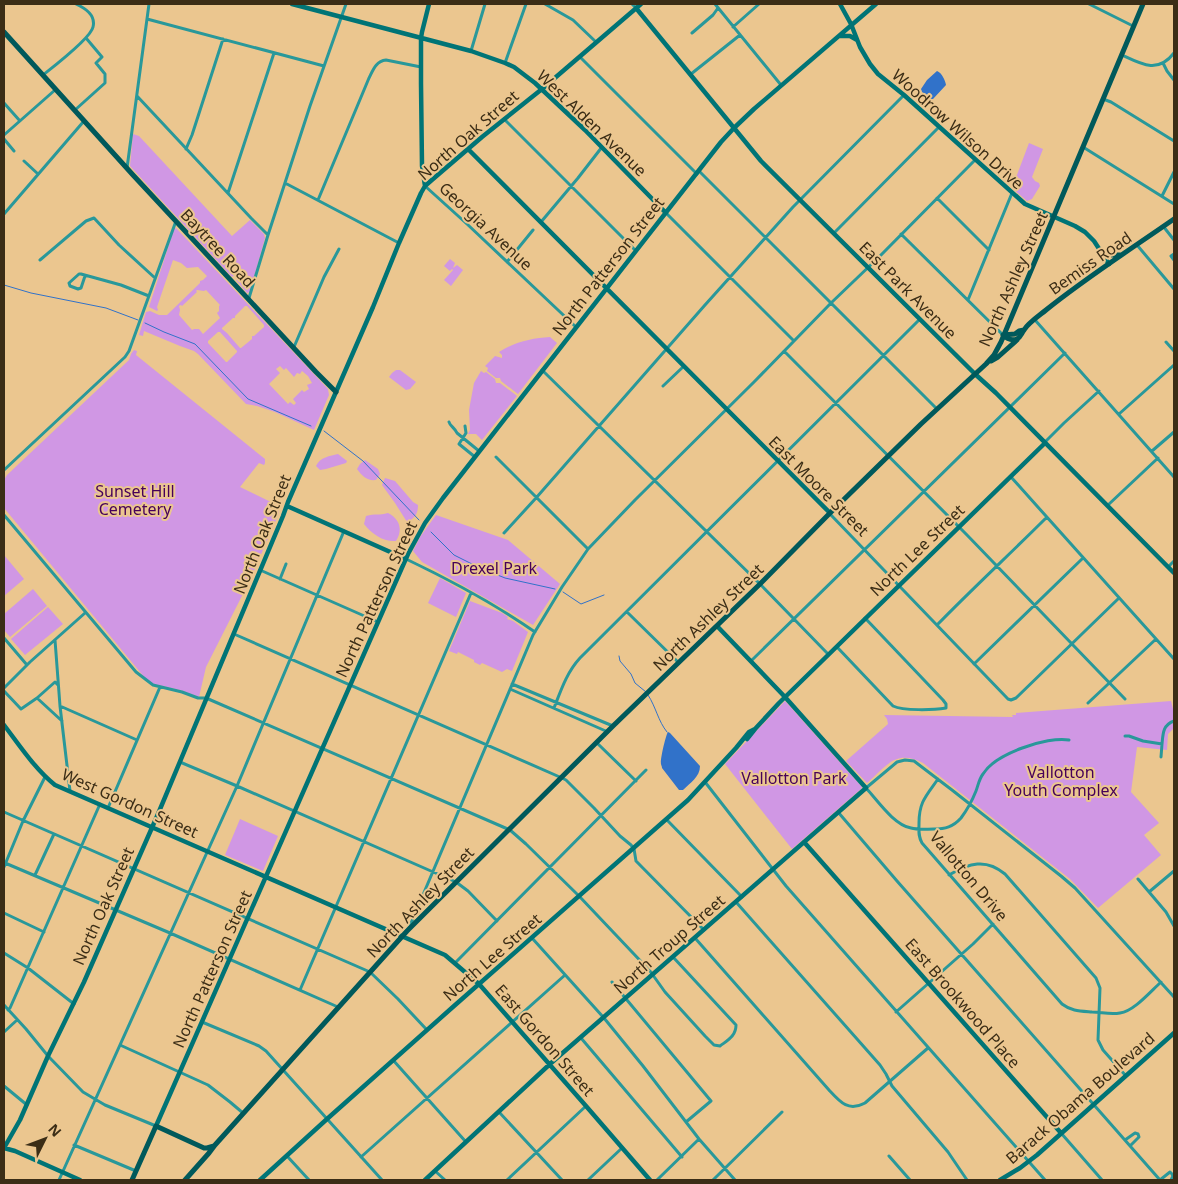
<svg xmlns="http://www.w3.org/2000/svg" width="1178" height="1184" font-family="'Noto Sans',sans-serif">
<rect width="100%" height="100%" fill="#ebc68f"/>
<path fill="#d097e4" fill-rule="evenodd" d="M133,134L139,136L232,236L250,220L264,234L265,238L250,292L247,293L236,280L237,278L242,282L249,285L251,277L246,275L239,268L237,269L234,266L229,270L234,275L232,277L130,166Z
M1029,143L1043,149L1032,177L1035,181L1039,183L1040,186L1032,199L1027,201L1012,188Z
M176,228L328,389L329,395L314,430L275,412L257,406L246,404L198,354L194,351L180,346L144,331L143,336L139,335L146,312L150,311L159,315H167L200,283V281L203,280L207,276L198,267L187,268L181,263L173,260L157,307L158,310L157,311L149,307L174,229ZM197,290L204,291L206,290L220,305L219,306V311L217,313L220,318L203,334L199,329H194L192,330L179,315L180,310L179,306L181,305L182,306L197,292L196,291ZM245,306H247L264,325V327L254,336H252V339L241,348H240L227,333L222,329V328L233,318H235V316ZM218,332H220L237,351V352L227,362H226L208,343V341ZM280,366L284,370L286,368L294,377L297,373L300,374L302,371L308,376L312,383L307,385L309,389L304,392L302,390L293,399L296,403L294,405L290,402L288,404L269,384L280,373L276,369Z
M450,259L455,263L453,268L457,265L463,270L451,286L444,280L453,270L452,269L450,271L444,266Z
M550,337L557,343L518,394L501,381L500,378H496L487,371L488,368L485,366L495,356L502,358V355L499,352C515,342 532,338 550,337Z
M134,350L137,351L136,355L265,459V463L264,465L259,463L240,487L277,505L279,513L250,580L206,667L199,697L180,690L153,684L145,678L4,508V480L7,475L129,360L131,354Z
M396,370H400L416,382L410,389L406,390L389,377L392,373Z
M481,371L484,373L486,372L495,379L496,383H500L517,396L482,440L476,434H468L470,430L469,410L474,383Z
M338,454L347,461L346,463L326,469L320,470L316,466C320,457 330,456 338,454Z
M365,460L378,469L380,474L376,480C367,481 362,476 357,469L360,464Z
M385,478L395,481L413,502L418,505C418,514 415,518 407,522L395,503L382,485Z
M388,513C400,519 403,530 396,541C383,542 372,534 364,524L366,516C375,513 379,516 388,513Z
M436,515L508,540L560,584L533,625L422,562L413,551L420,537Z
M4,555L24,579L4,596Z
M440,578L466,593L456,617L428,603Z
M33,589L47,606L10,637L4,630V614Z
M470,601L502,613L508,617L507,619L513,621L528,632L512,671L507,669L502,672L482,663L480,665L474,662V660L458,652L457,654L449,651Z
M48,607L63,624L25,655L11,639Z
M785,701L786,702L862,787L861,789L792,849L725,764Z
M1171,701L1174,713V728L1168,734L1167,750L1137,747L1131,792L1159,823L1144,835L1161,855L1098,908L1070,879L923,763C895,749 887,766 867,783L846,761L888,724L887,719L884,715L1013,717L1012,715H1016V713Z
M240,819L278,836L263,871L225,855Z"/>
<path fill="#3172c9" d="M937,71C942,73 945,80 946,85L933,99H930L922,92L921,89L927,80Z
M668,732L670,733L700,766C700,777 690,783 683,790H679L662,768C662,766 661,765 661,764C660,760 666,734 668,732Z"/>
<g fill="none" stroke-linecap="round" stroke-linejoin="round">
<path stroke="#3172c9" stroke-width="1" d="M4,285L31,293L106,308L138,320
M145,323L164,332L195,344L248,399L311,426
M324,431L363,461L419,520
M431,532L454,555L478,567L505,578L555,589
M563,592L581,604L604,595
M619,656L620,661L631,674L635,683L646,692
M648,695C656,707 658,721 667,732"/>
<path stroke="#29989a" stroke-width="3" d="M545,4L573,20L596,42
M632,4L636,8
M715,4L781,85
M1089,4L1133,26
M147,19L324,66
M733,27L759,4
M692,33L713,15L718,8
M471,51L485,4
M1122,55C1141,64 1158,74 1174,53
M580,57L697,174
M505,63L526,4
M1163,63L1167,71L1174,80
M691,74L740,35
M43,75C53,67 91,38 93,27C96,15 85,8 76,4
M137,96L251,218L268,235
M1103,99L1111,102L1174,141
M4,103L20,121
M75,110L105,83V74L96,63L102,57L86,38
M504,119L636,251
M4,135L55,90
M4,139L14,151
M1083,147L1174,204
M186,149L192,135L223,39
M24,161L38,174
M127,168L149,4
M699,171L937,409
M285,183L399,243
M425,186L467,224L576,327
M228,193L274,53
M1162,196L1174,172
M937,198L989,250
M318,200L369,78C373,70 376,61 386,60L421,67
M666,213L794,341
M4,214L84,121
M541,222L578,178L602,147
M1163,226L1174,240
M834,233L939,127
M901,234L1003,335
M1137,245L1174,289
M1174,254L1171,256L1174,260
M40,260L86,221L94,218L119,245L155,278
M507,262L533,230
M85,276L81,288L78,289L70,286L69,283L79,274H81L121,285L149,296
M249,298L268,235L310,106L346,4
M968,300L1012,193
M1035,320L1174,477
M1166,342L1174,351
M294,347L324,277L339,249
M784,351L967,535L1125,699
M542,370L760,584L828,654
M663,386L684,366
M1119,414L1174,365
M449,422C450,426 455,428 457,433L479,451
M465,426L466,433L459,444L475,457
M1045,442L1064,423L1099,391
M1152,451L1174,432
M496,457L588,549
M4,470L125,357L129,351L176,221
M1011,477L1174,659
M1108,505L1158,458
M830,514L1008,699L1011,700L1016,698L1119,598
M4,515L136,672L153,685L182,692L198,698H206L510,830L526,844L579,896L650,971L665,992L705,1036L714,1045L720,1046C728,1040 736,1036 736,1025L673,957
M504,533L536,498L705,305L793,207L904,95
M406,559C450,580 495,604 535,632
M1168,567L1174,561
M260,570L378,622
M280,579L286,564
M627,612L679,663
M937,625C973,588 1011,553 1047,517
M234,634L562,778L566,780L594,808L620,836L631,845L634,849L636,861L704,930
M4,638L27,665
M55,640L60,706L70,791
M837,647L893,706C903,711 934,710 946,708V704L943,700L865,618
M751,661L1065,353
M974,664L1083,558
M512,684L613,726
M4,688L30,662L85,613
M510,689L608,732
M4,691L21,709L37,698L55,682L58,685
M37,698L62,721
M1088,703L1156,639
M60,706L137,740
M554,708C561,690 567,672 580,658L920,319
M1125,736H1129L1143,741L1162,744L1161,757
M1069,740C1047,736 995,754 983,774C979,779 978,786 976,791C972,801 967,810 961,818C953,827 945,829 934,829C926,829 918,830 911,828C894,825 878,801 866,788L897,762L905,760L914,761L952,790L1061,876L1075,888L1174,997
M597,743L636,781
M1162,744C1163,733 1163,725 1174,721
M180,762L237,786L456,882L468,891L497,921
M938,779C926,796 919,802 919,823C919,831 918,836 922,843L1062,1004C1071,1011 1080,1011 1092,1012C1101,1012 1110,1015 1120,1013C1134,1011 1150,992 1161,982
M705,782L786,886L1045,1180
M108,808L160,687
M4,812L370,972L398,999L427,1030
M838,812L897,881L1160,1180
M666,819L742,897
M5,863L170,933L338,1007
M4,867L23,821L45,777
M35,875L54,834
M949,875C969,863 986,858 1005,874L1096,978L1100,988L1098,1040L1103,1050L1126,1076
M1138,879L1166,912L1174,926
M1149,892L1174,871
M736,902L880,1065L886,1074L892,1086L948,1152L967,1180
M4,913L44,932
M409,928L533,635L562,587L588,549L635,500L754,382L831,303L879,257L975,160
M532,938L604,1018L643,1066L699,1139L735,1180
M695,938L829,1090C840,1102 848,1112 865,1103L928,1048
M4,953L28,968L74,1004
M455,963L646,770
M612,982L711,1101L686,1122
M300,990L471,593
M4,1005L26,1029L48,1056L83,1092L105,1105L156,1126
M8,1010L10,1008L100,804
M896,1012L973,944L993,924
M202,1022L259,1046L266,1051L382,1180
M4,1032L17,1020
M581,1038L682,1157
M120,1045L208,1085L230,1102L243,1113
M393,1060L466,1142
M4,1086L27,1105
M499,1112L562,1180
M1061,1133L1102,1180
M1125,1140L1135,1133L1138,1134L1139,1137L1130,1146
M74,1145L136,1171
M287,1156L309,1180
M889,1156L910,1180
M361,1157L565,975
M435,1171L445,1180
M59,1180L237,786L344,531
M507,1180L586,1106
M588,1180L622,1148
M657,1180L699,1139
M713,1180L782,1112
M1160,1180L1170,1172L1172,1174L1173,1176L1171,1180"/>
<path stroke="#007476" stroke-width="4.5" d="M292,4L471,51L505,63L514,67L535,83L585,130L666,213
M840,4L851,24L860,47L870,64L878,74L904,95L1025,204L1075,226L1085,232L1094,241L1109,264
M636,8L761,161L975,374L996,393L1174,573
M839,36H850L857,40
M468,149L830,513
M425,186L422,166L421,84V38L422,32L429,4
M287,506L406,559
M4,725C20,746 35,769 55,785L445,955L479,984L586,1106L650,1180
M747,739L755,729L779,703L1045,443
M804,842L1061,1133
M156,1126L408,554L425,523L443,498L721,142L734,128L754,109L876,4
M4,1148L20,1120L48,1056L84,982L158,814L283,516L288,502L373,307L399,243L421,193L425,186L433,179L482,137L542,89L641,4
M4,1148L15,1151L80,1180
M260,1180L327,1119L454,1006L688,800L736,748L749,732L755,729
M425,1180L550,1064L866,788L785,697L717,626
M1000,1180L1020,1168L1037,1155L1174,1033"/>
<path stroke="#00595b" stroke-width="5" d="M4,32L133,175L316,372L336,392
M1100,250L1109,255H1120
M1003,335C1007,339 1011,341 1017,339C1021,337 1021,334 1024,330C1028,323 1040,315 1046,310C1087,277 1131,249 1174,219
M1003,335L1015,334L1019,331L1024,330
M991,361L998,357L1017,340
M132,1180L156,1126L204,1148H207L214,1146
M185,1180L209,1153L215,1145L407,931L613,726L760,584L830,513L921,424L986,364L994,355L1001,342L1143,4"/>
</g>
<g text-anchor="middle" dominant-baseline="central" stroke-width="4" stroke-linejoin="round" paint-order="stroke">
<g font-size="16" fill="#3b2d16" stroke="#ebc68f">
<text transform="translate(592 123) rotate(44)">West Alden Avenue</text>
<text transform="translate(958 129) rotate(42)">Woodrow Wilson Drive</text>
<text transform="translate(468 135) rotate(-41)">North Oak Street</text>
<text transform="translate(486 226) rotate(43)">Georgia Avenue</text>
<text transform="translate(218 248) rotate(47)">Baytree Road</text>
<text transform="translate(1090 263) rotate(-35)">Bemiss Road</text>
<text transform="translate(608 266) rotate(-52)">North Patterson Street</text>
<text transform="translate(1013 279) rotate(-66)">North Ashley Street</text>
<text transform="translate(908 290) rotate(45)">East Park Avenue</text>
<text transform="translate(819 486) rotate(45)">East Moore Street</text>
<text transform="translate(262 534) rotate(-68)">North Oak Street</text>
<text transform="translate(917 550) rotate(-44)">North Lee Street</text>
<text transform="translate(376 599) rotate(-65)">North Patterson Street</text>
<text transform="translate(708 617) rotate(-44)">North Ashley Street</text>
<text transform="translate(130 803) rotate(24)">West Gordon Street</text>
<text transform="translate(969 876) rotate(50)">Vallotton Drive</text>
<text transform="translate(420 902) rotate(-46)">North Ashley Street</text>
<text transform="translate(103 906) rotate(-66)">North Oak Street</text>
<text transform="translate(669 944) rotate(-41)">North Troup Street</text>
<text transform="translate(492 957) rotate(-41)">North Lee Street</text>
<text transform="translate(212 969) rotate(-66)">North Patterson Street</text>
<text transform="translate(963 1003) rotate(49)">East Brookwood Place</text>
<text transform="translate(545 1040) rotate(49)">East Gordon Street</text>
<text transform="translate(1080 1098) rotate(-41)">Barack Obama Boulevard</text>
</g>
<g font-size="16" fill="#460059" stroke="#ebc68f">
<text x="135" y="491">Sunset Hill<tspan x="135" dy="18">Cemetery</tspan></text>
<text x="494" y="568">Drexel Park</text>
<text x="1061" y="772">Vallotton<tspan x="1061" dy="18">Youth Complex</tspan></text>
<text x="794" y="778">Vallotton Park</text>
</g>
</g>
<rect width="1178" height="1184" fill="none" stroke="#3b2d16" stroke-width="10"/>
<g transform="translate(45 1139) rotate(48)" stroke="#ebc68f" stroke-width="4" paint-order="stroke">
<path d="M0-4L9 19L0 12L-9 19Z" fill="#3b2d16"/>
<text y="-8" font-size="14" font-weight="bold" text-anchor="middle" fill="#3b2d16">N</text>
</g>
</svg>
